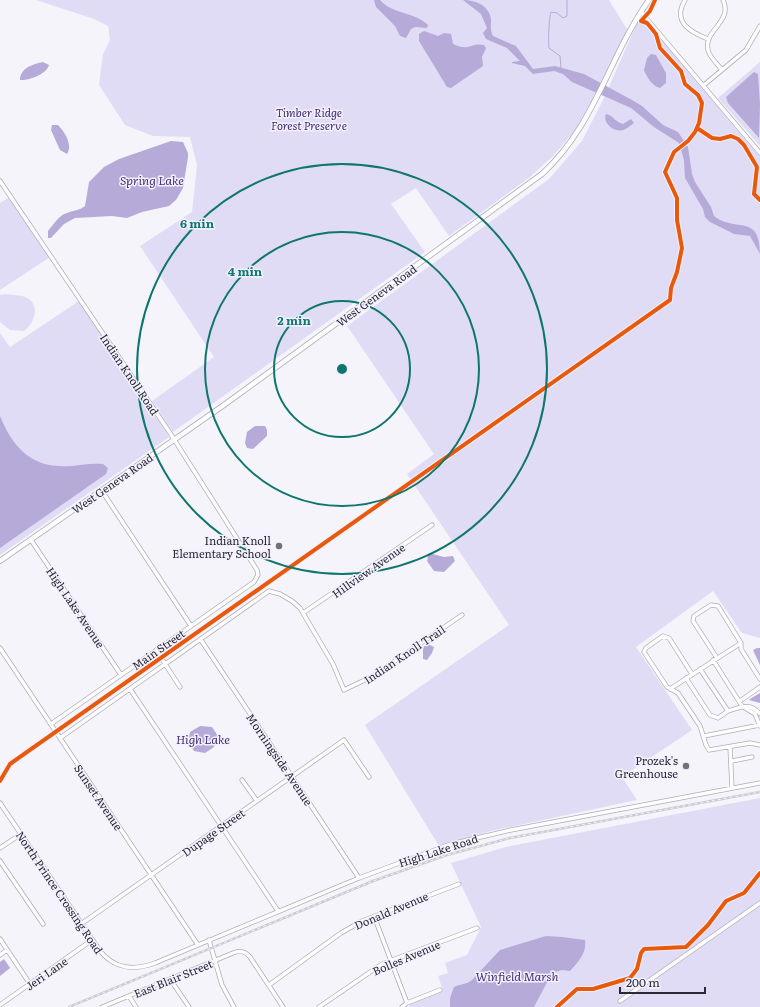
<svg xmlns="http://www.w3.org/2000/svg" width="760" height="1007" font-family="Literata,serif">
<rect width="100%" height="100%" fill="#f5f4fa"/>
<path fill="#e1dcf5" d="M36,0H609L629,32L578,127L554,155L530,177L449,236L416,188L391,204L425,252L173,432L152,401L214,357L140,246L192,212L197,165L190,137L153,136L125,125L99,85L103,54L110,40L108,26L94,19Z
M641,14L760,157V638L742,633L713,591L636,647L692,730L622,777L637,800L491,831L439,846L365,725L509,625L407,474L434,454L347,326L549,179L582,141L604,98Z
M760,62V146L718,98Z
M10,197L50,257L0,290V203Z
M6,294C12,295 20,295 25,297C42,304 34,324 24,331L10,330L0,322V295Z
M79,301L169,437L0,555V333L10,347Z
M760,798V1007H410L409,1004L443,991L438,976L448,973L445,963L467,955L481,927L451,863L506,847Z"/>
<path fill="#b5aad8" d="M374,0H380C392,14 415,12 428,25L427,28L415,27L411,29L406,38L400,36L395,26L376,7Z
M463,0C476,0 490,6 491,20C491,26 490,30 493,36L516,46L533,69L555,66L584,74L632,100L642,106L663,125L678,132L688,147L692,174L695,182L711,207L714,216C736,233 760,213 760,254L750,236L734,234L710,222L705,217L703,209L685,178L684,160L679,143L654,127L631,108L572,82L563,74L554,71L533,74L525,66L512,63V62L520,61L507,48L486,39L483,33L487,28L481,14Z
M424,31L438,36L444,33L451,34L453,44C470,52 470,42 484,45L486,48L482,57L483,66L451,88L447,87L419,41V34Z
M651,54L656,55L666,73V83L660,88C652,86 647,77 644,70L647,58Z
M43,62L49,65C47,74 28,81 20,80C20,68 33,64 43,62Z
M754,72L758,74L760,104L759,138L728,103L726,97Z
M606,114C613,115 615,122 623,124L631,119L634,123C631,125 627,129 623,130C613,133 602,122 606,114Z
M52,125H58C65,132 73,145 67,154L60,150L51,130Z
M171,141L183,142L188,153V157L183,188L176,200L169,206L142,212L127,218L112,216L75,218L64,224L51,238H48V231C53,225 59,215 67,213C74,210 79,211 85,206L89,182L104,167L119,159Z
M0,416C14,450 33,469 72,466C82,465 92,463 103,464L108,468L106,474L0,548Z
M255,426H265L267,430V436L253,449L247,448L245,443L247,432Z
M429,553L444,557L453,556L455,561L444,572L434,571L427,561Z
M428,644L434,647L432,653L427,660L423,659V647Z
M757,648H760V665L753,650Z
M760,693V703L749,700L750,699Z
M200,726L212,727L218,736L214,747L205,753L194,751L188,741L190,732Z
M546,936L562,937L585,940C587,953 578,962 570,971L562,970L552,973L534,1007H450V998L454,987C460,984 466,985 472,980L500,950Z
M4,959L10,968L0,976V962Z"/>
<g fill="none" stroke-linecap="round" stroke-linejoin="round">
<path stroke="#b5aad8" stroke-width="1" d="M561,68L560,56L549,48C548,44 549,16 551,12L557,13L563,18L567,16V0"/>
<defs>
<path id="minor" d="M685,0C672,22 690,32 708,39
M641,12L760,153
M722,70C718,65 712,59 709,53C700,31 734,23 723,0
M704,85L746,50L760,26
M0,181L170,433L257,570L258,575L254,582L51,724
M102,491L191,626
M31,540L121,675
M303,613L432,525
M201,640L359,878
M0,648L198,945
M156,650L180,687
M717,658L693,621L694,616L711,605L718,606L741,643V649L760,679
M713,660L742,706L755,714L760,726
M692,674L669,638L663,636L646,648L644,652L667,687L678,693L700,726L706,745L709,750L750,743L760,745
M686,678L710,715L718,718L728,711L700,669
M130,689L278,911
M670,689L741,643
M740,701L760,687
M728,711C741,707 750,702 760,714
M704,736L760,725
M60,738L269,591L280,594L292,601L300,608L333,664L344,690L373,676L462,615
M730,747L732,788
M732,761L752,757
M242,780L257,801
M0,803L100,951C115,969 133,971 155,963L359,878L451,844L511,830L760,783
M0,848L21,834
M0,861L43,924
M374,916L407,1003
M81,924L344,740L369,777
M0,939L30,984
M209,940L222,985L234,1007
M0,955L7,950
M170,979L189,1007
M269,985L341,933L362,921L459,884
M129,996L136,1007
M620,1001L760,903
M0,1005L92,940
M102,1007L233,953C240,950 245,951 250,957L283,1007
M319,1007L382,964L477,928
M402,1007L407,1003L440,990"/>
<path id="major" d="M0,561L224,405L542,174C595,126 609,56 649,0"/>
</defs>
<use href="#minor" stroke="#afadb5" stroke-width="5"/>
<use href="#major" stroke="#afadb5" stroke-width="6"/>
<use href="#minor" stroke="#fefdfe" stroke-width="3.5"/>
<use href="#major" stroke="#fefdfe" stroke-width="4.5"/>
<defs>
<path id="rail" d="M69,1007L373,881L447,855L510,838L760,792"/>
</defs>
<use href="#rail" stroke="#ccccce" stroke-width="2.5"/>
<use href="#rail" stroke="#f3f1fd" stroke-width="1" stroke-dasharray="3" stroke-linecap="butt"/>
<defs>
<path id="cycleway" d="M697,128L712,138L720,139L731,136L738,139L744,145L757,167L754,194L760,200
M0,781L10,764L670,300L671,288L677,272L682,248L677,220V198L665,172L674,152L688,141L695,132L699,123L702,103L698,95L685,84L681,71L660,48L656,34L647,23L641,21L650,11L655,0
M557,1007L577,989H593L630,978L637,969L641,953L644,949L686,947L708,925L726,901L744,893L760,873"/>
</defs>
<use href="#cycleway" stroke="#f3f1fd" stroke-width="6"/>
<use href="#cycleway" stroke="#e8590c" stroke-width="4"/>
</g>
<g fill="none" stroke="#0f766e" stroke-width="2">
<circle cx="342" cy="369" r="68"/>
<circle cx="342" cy="369" r="137"/>
<circle cx="342" cy="369" r="205"/>
</g>
<g fill="#727079" stroke="#f3f1fd" stroke-width="1.5">
<circle cx="279" cy="546" r="4"/>
<circle cx="686" cy="766" r="4"/>
</g>
<g text-anchor="middle" dominant-baseline="central" stroke-width="3" stroke-linejoin="round" paint-order="stroke">
<g font-size="11" font-style="italic" fill="#402973" stroke="#f3f1fd">
<text x="309" y="112">Timber Ridge<tspan x="309" dy="13">Forest Preserve</tspan></text>
</g>
<g font-size="11" fill="#2b2934" stroke="#f3f1fd">
<text transform="translate(376 295) rotate(-36)">West Geneva Road</text>
<text transform="translate(130 374) rotate(56)">Indian Knoll Road</text>
<text transform="translate(112 483) rotate(-35)">West Geneva Road</text>
<text transform="translate(368 570) rotate(-35)">Hillview Avenue</text>
<text transform="translate(76 607) rotate(56)">High Lake Avenue</text>
<text transform="translate(158 649) rotate(-35)">Main Street</text>
<text transform="translate(404 654) rotate(-34)">Indian Knoll Trail</text>
<text transform="translate(280 759) rotate(56)">Morningside Avenue</text>
<text transform="translate(99 797) rotate(56)">Sunset Avenue</text>
<text transform="translate(213 832) rotate(-35)">Dupage Street</text>
<text transform="translate(438 850) rotate(-18)">High Lake Road</text>
<text transform="translate(60 892) rotate(56)">North Prince Crossing Road</text>
<text transform="translate(391 910) rotate(-23)">Donald Avenue</text>
<text transform="translate(406 957) rotate(-23)">Bolles Avenue</text>
<text transform="translate(46 973) rotate(-35)">Jeri Lane</text>
<text transform="translate(173 978) rotate(-22)">East Blair Street</text>
</g>
<g font-size="11" fill="#2b2934" stroke="#f3f1fd" text-anchor="end">
<text x="271" y="540">Indian Knoll<tspan x="271" dy="13">Elementary School</tspan></text>
<text x="678" y="760">Prozek's<tspan x="678" dy="13">Greenhouse</tspan></text>
</g>
<g font-size="12" font-style="italic" fill="#47317b" stroke="#f3f1fd">
<text x="152" y="180">Spring Lake</text>
<text x="203" y="739">High Lake</text>
<text x="517" y="976">Winfield Marsh</text>
</g>
</g>
<circle cx="342" cy="369" r="6" fill="#0f766e" stroke="#f3f1fd" stroke-width="2"/>
<g font-size="12" text-anchor="middle" font-weight="bold" fill="#0f766e" stroke="#f3f1fd" stroke-width="3" stroke-linejoin="round" paint-order="stroke">
<text x="197" y="228">6 min</text>
<text x="245" y="276">4 min</text>
<text x="294" y="325">2 min</text>
</g>
<path d="M620 987v6h85v-6" fill="none" stroke="#2b2934" stroke-width="2"/>
<text x="626" y="987" font-size="12" fill="#2b2934" stroke="#f3f1fd" stroke-width="3" paint-order="stroke">200 m</text>
</svg>
